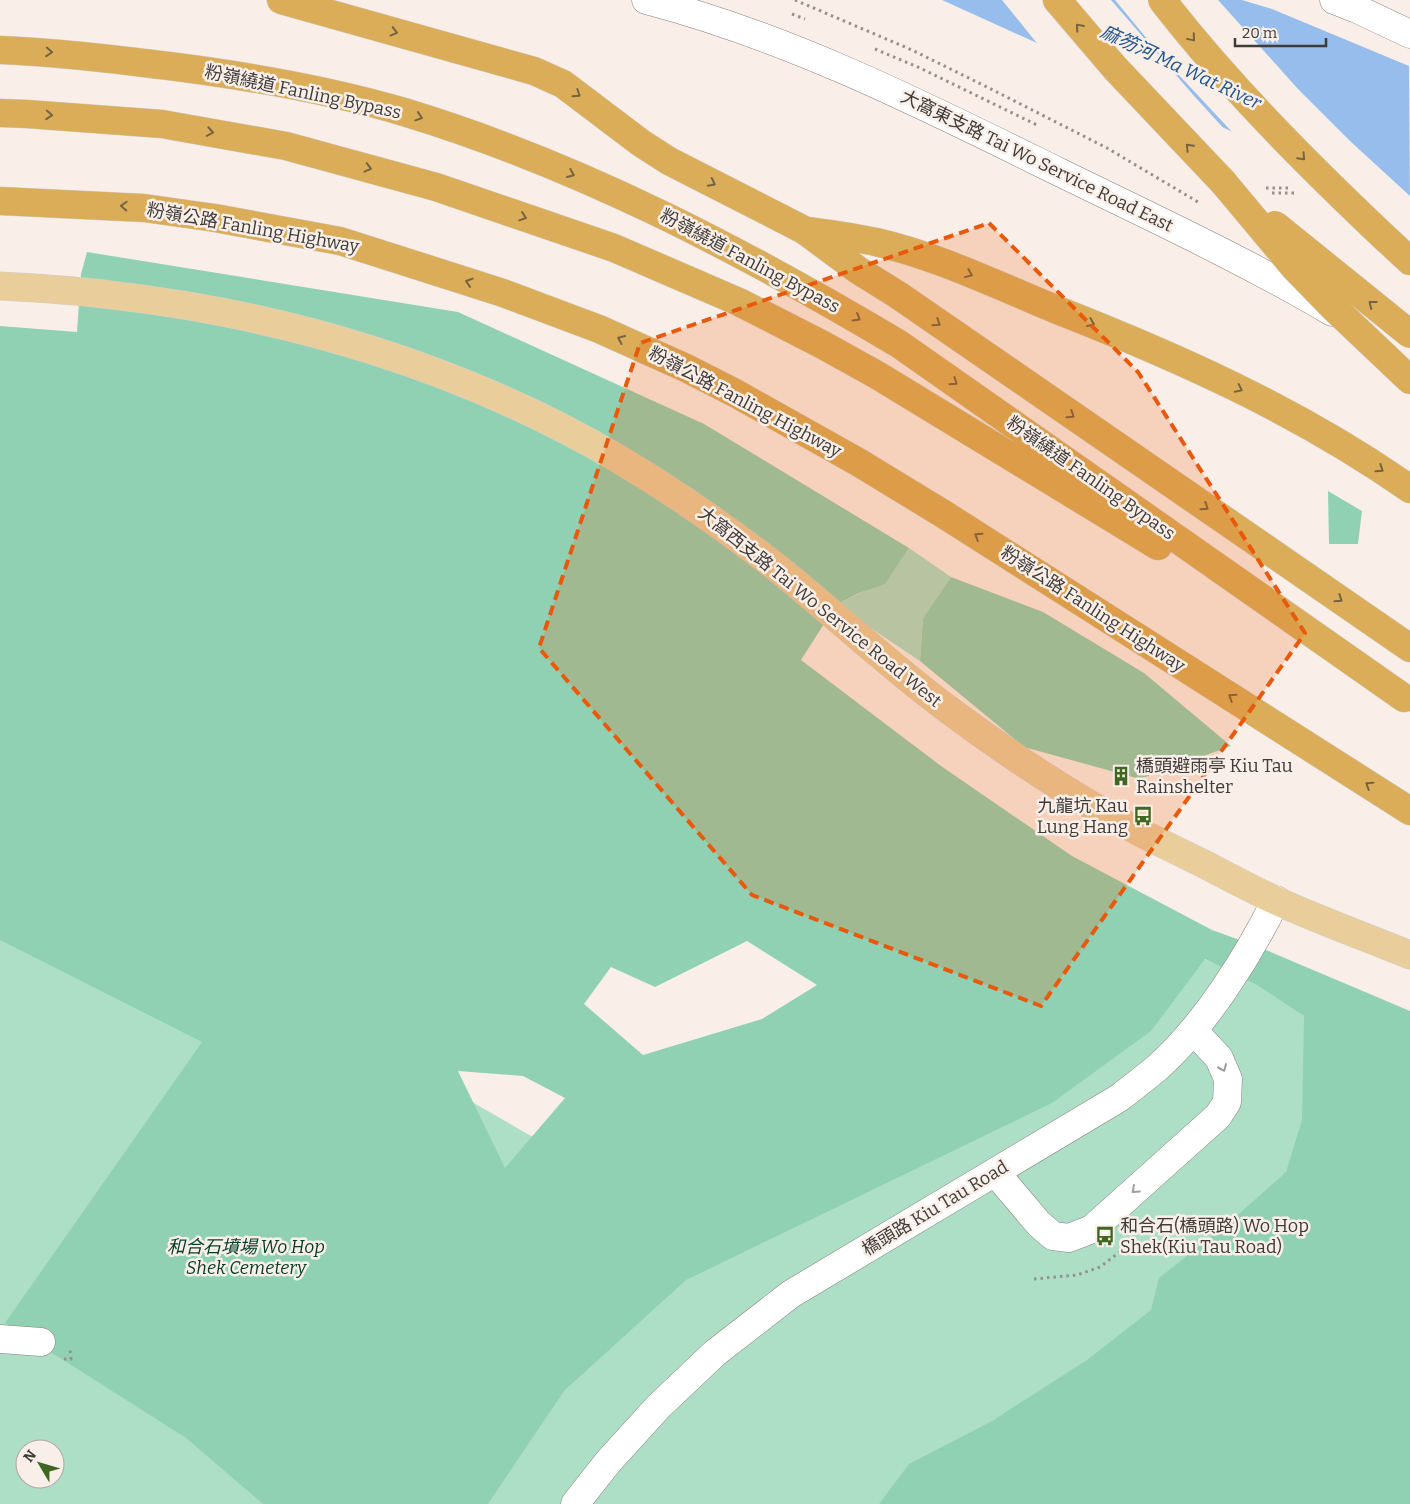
<svg xmlns="http://www.w3.org/2000/svg" width="1410" height="1504" font-family="Bitter,'Noto Sans TC',serif">
<rect width="100%" height="100%" fill="#faefe8"/>
<path fill="#addfc7" fill-rule="evenodd" d="M909,548L951,577L923,618L920,661L836,605L888,579Z
M0,865L189,939L578,1163L1204,959L1258,982L1304,1016L1410,1504H0ZM25,1449H55V1479H25Z"/>
<path fill="#90d1b3" fill-rule="evenodd" d="M87,252L458,312L704,424L909,548L885,584L859,593L836,605L801,660L941,766L1072,856L1212,930L1259,947L1410,1011V1504H879L909,1464L992,1421L1087,1360L1151,1310L1159,1278L1232,1220L1286,1172L1302,1120L1304,1016L1257,985L1205,959L1151,1031L1052,1103L686,1280L564,1391L488,1504H263L186,1438L5,1323L202,1042L0,940V326L77,332L81,274ZM747,941L817,985L762,1019L643,1055L584,1004L611,967L655,987ZM458,1071L523,1076L565,1098L505,1168Z
M1328,491L1362,511L1358,544H1329Z
M951,577L1043,612L1144,673L1231,746L1140,779L1024,747L920,661L923,618Z"/>
<path fill="#96bdeb" d="M942,0H1242L1272,9L1409,66L1410,206L1365,192Z"/>
<path fill="#faefe8" d="M1002,0H1111L1195,97L1228,133L1040,47Z
M1115,0H1218L1298,89L1350,141L1410,196V208L1364,194L1235,135L1162,57Z"/>
<g fill="none" stroke-linecap="round" stroke-linejoin="round">
<defs>
<path id="minor" d="M646,0C791,38 925,106 1059,172C1151,217 1244,260 1332,312
M1334,0L1357,9L1410,34
M995,1172L1039,1224L1053,1236L1069,1238L1092,1229L1218,1116L1227,1102L1228,1079L1219,1058L1193,1030
M0,1339L41,1342
M575,1504L608,1462L658,1407L715,1353L791,1294L1119,1098C1132,1088 1145,1078 1158,1067C1205,1025 1248,957 1276,900"/>
<path id="major" d="M0,286C37,288 74,290 111,295C288,315 463,368 617,458C674,492 729,530 781,571C839,618 893,669 953,713C1011,756 1071,796 1134,829C1158,842 1182,853 1206,865C1229,877 1253,890 1277,901C1321,921 1366,937 1410,955"/>
<path id="highway" d="M281,0L534,71L563,84L641,143L669,161L804,230L858,270L898,295L1410,648
M1057,0L1115,68L1223,182
M0,50C48,52 96,57 144,63C231,73 319,87 404,112C579,165 743,251 899,344L1404,698
M0,113L27,114L162,124L286,146L436,187L614,248L739,302L823,345L877,375L1158,546
M0,201L144,208L215,218L340,241L503,293L599,329L686,368L735,393L858,462L945,515L1410,811
M809,231C831,234 854,237 876,242C938,256 1001,287 1060,311C1182,359 1302,413 1410,489
M1383,236L1410,261"/>
</defs>
<use href="#minor" stroke="#897f79" stroke-width="29"/>
<use href="#major" stroke="#d1d0cf" stroke-width="29"/>
<use href="#highway" stroke="#d1d0cf" stroke-width="29"/>
<path stroke="#97908b" stroke-width="3" stroke-dasharray="2.5 4" stroke-linecap="butt" d="M795,0L912,50L987,87L1107,148L1198,202
M792,14L805,19
M875,49L920,68L1037,125
M1266,188H1290
M1272,193H1296
M1034,1279L1077,1275L1100,1267L1134,1241
M64,1359H71L70,1350"/>
<use href="#minor" stroke="#fff" stroke-width="28"/>
<use href="#major" stroke="#e9ce9b" stroke-width="28"/>
<use href="#highway" stroke="#dbad58" stroke-width="28"/>
<defs>
<path id="highway-bridge" d="M1162,0C1228,85 1305,162 1383,236
M1223,182L1295,268L1332,306L1410,380
M1275,225L1410,334"/>
</defs>
<use href="#highway-bridge" stroke="#d1d0cf" stroke-width="29" stroke-linecap="butt"/>
<use href="#highway-bridge" stroke="#dbad58" stroke-width="28"/>
</g>
<defs><path id="oneway-chevron" d="M-2-3.5L2.5 0L-2 3.5" fill="none" stroke-width="1.6" stroke-linecap="round" stroke-linejoin="round" transform="scale(1.25)"/></defs>
<g stroke="#766343">
<use href="#oneway-chevron" transform="translate(1079 27) rotate(-131)"/>
<use href="#oneway-chevron" transform="translate(394 32) rotate(15)"/>
<use href="#oneway-chevron" transform="translate(1192 38) rotate(50)"/>
<use href="#oneway-chevron" transform="translate(49 52) rotate(4)"/>
<use href="#oneway-chevron" transform="translate(577 94) rotate(34)"/>
<use href="#oneway-chevron" transform="translate(49 115) rotate(4)"/>
<use href="#oneway-chevron" transform="translate(419 117) rotate(18)"/>
<use href="#oneway-chevron" transform="translate(210 132) rotate(10)"/>
<use href="#oneway-chevron" transform="translate(1189 147) rotate(-134)"/>
<use href="#oneway-chevron" transform="translate(1302 157) rotate(47)"/>
<use href="#oneway-chevron" transform="translate(368 168) rotate(15)"/>
<use href="#oneway-chevron" transform="translate(571 174) rotate(23)"/>
<use href="#oneway-chevron" transform="translate(712 183) rotate(27)"/>
<use href="#oneway-chevron" transform="translate(124 206) rotate(-177)"/>
<use href="#oneway-chevron" transform="translate(523 217) rotate(19)"/>
<use href="#oneway-chevron" transform="translate(969 274) rotate(22)"/>
<use href="#oneway-chevron" transform="translate(469 282) rotate(-162)"/>
<use href="#oneway-chevron" transform="translate(1372 304) rotate(-142)"/>
<use href="#oneway-chevron" transform="translate(857 318) rotate(31)"/>
<use href="#oneway-chevron" transform="translate(937 323) rotate(34)"/>
<use href="#oneway-chevron" transform="translate(1091 323) rotate(22)"/>
<use href="#oneway-chevron" transform="translate(621 339) rotate(-156)"/>
<use href="#oneway-chevron" transform="translate(954 382) rotate(35)"/>
<use href="#oneway-chevron" transform="translate(1239 389) rotate(26)"/>
<use href="#oneway-chevron" transform="translate(1071 415) rotate(34)"/>
<use href="#oneway-chevron" transform="translate(1380 469) rotate(34)"/>
<use href="#oneway-chevron" transform="translate(1205 507) rotate(34)"/>
<use href="#oneway-chevron" transform="translate(978 536) rotate(-147)"/>
<use href="#oneway-chevron" transform="translate(1339 599) rotate(34)"/>
<use href="#oneway-chevron" transform="translate(1232 697) rotate(-147)"/>
<use href="#oneway-chevron" transform="translate(1369 785) rotate(-147)"/>
</g>
<g stroke="#9f9d9c">
<use href="#oneway-chevron" transform="translate(1223 1068) rotate(66)"/>
<use href="#oneway-chevron" transform="translate(1135 1190) rotate(138)"/>
</g>
<path fill="#e8590c" fill-opacity="0.2" stroke="#e8590c" stroke-width="4" stroke-dasharray="10 6" stroke-linejoin="round" d="M989,223L1138,372L1305,633L1041,1006L752,895L539,648L640,343Z"/>
<defs>
<symbol id="building-bare" viewBox="-9 -9 18 18"><path d="M-4-6H4V6H1V3H-1V6H-4ZM-2.5-4.3h1.7v1.8h-1.7ZM.8-4.3h1.7v1.8H.8ZM-2.5-1h1.7V.8h-1.7ZM.8-1h1.7V.8H.8Z" fill="#3f6722" stroke="#faefe8" stroke-width="2.5" paint-order="stroke"/></symbol>
<symbol id="bus-bare" viewBox="-9 -9 18 18"><path d="M-5-6H5V4H4V6H2V4H-2V6H-4V4H-5ZM-3.5-4V0h7V-4ZM-3.5 1.2v1.5H-2V1.2ZM2 1.2v1.5H3.5V1.2Z" fill="#3f6722" stroke="#faefe8" stroke-width="2.5" paint-order="stroke"/></symbol>
</defs>
<g fill-rule="evenodd">
<use href="#building-bare" x="1107" y="762" width="28" height="28"/>
<use href="#bus-bare" x="1129" y="802" width="28" height="28"/>
<use href="#bus-bare" x="1091" y="1222" width="28" height="28"/>
</g>
<g text-anchor="middle" dominant-baseline="central" stroke-width="5" stroke-linejoin="round" paint-order="stroke">
<g font-size="18" fill="#3f3b38" stroke="#faefe8">
<text transform="translate(303 92) rotate(12)">粉嶺繞道 Fanling Bypass</text>
<text transform="translate(1037 161) rotate(26)">大窩東支路 Tai Wo Service Road East</text>
<text transform="translate(253 228) rotate(10)">粉嶺公路 Fanling Highway</text>
<text transform="translate(750 261) rotate(28)">粉嶺繞道 Fanling Bypass</text>
<text transform="translate(745 402) rotate(28)">粉嶺公路 Fanling Highway</text>
<text transform="translate(1091 478) rotate(35)">粉嶺繞道 Fanling Bypass</text>
<text transform="translate(820 607) rotate(39)">大窩西支路 Tai Wo Service Road West</text>
<text transform="translate(1093 609) rotate(33)">粉嶺公路 Fanling Highway</text>
<text transform="translate(935 1208) rotate(-31)">橋頭路 Kiu Tau Road</text>
</g>
<g font-size="18" fill="#3f3b38" stroke="#faefe8" text-anchor="start">
<text x="1136" y="766">橋頭避雨亭 Kiu Tau<tspan x="1136" dy="21">Rainshelter</tspan></text>
<text x="1128" y="806" text-anchor="end">九龍坑 Kau<tspan x="1128" dy="21">Lung Hang</tspan></text>
<text x="1120" y="1226">和合石(橋頭路) Wo Hop<tspan x="1120" dy="21">Shek(Kiu Tau Road)</tspan></text>
</g>
<g font-size="18" font-style="italic" fill="#033c28" stroke="#faefe8">
<text x="246" y="1247">和合石墳場 Wo Hop<tspan x="246" dy="21">Shek Cemetery</tspan></text>
</g>
<g font-size="19" font-style="italic" fill="#22558d" stroke="#faefe8">
<text transform="translate(1181 67) rotate(25)">麻笏河 Ma Wat River</text>
</g>
</g>
<g transform="translate(40 1464) rotate(308)"><circle r="24" fill="#faefe8" stroke="#afa7a2"/>
<path d="M0-4L9 19L0 12L-9 19Z" fill="#3f6722"/>
<text y="-8" font-size="14" font-weight="bold" text-anchor="middle" fill="#3f3b38">N</text>
</g>
<path d="M1235 38v8h91v-8" fill="none" stroke="#3f3b38" stroke-width="2.5"/>
<text x="1242" y="38" font-size="15" fill="#3f3b38" stroke="#faefe8" stroke-width="4" paint-order="stroke">20 m</text>
</svg>
